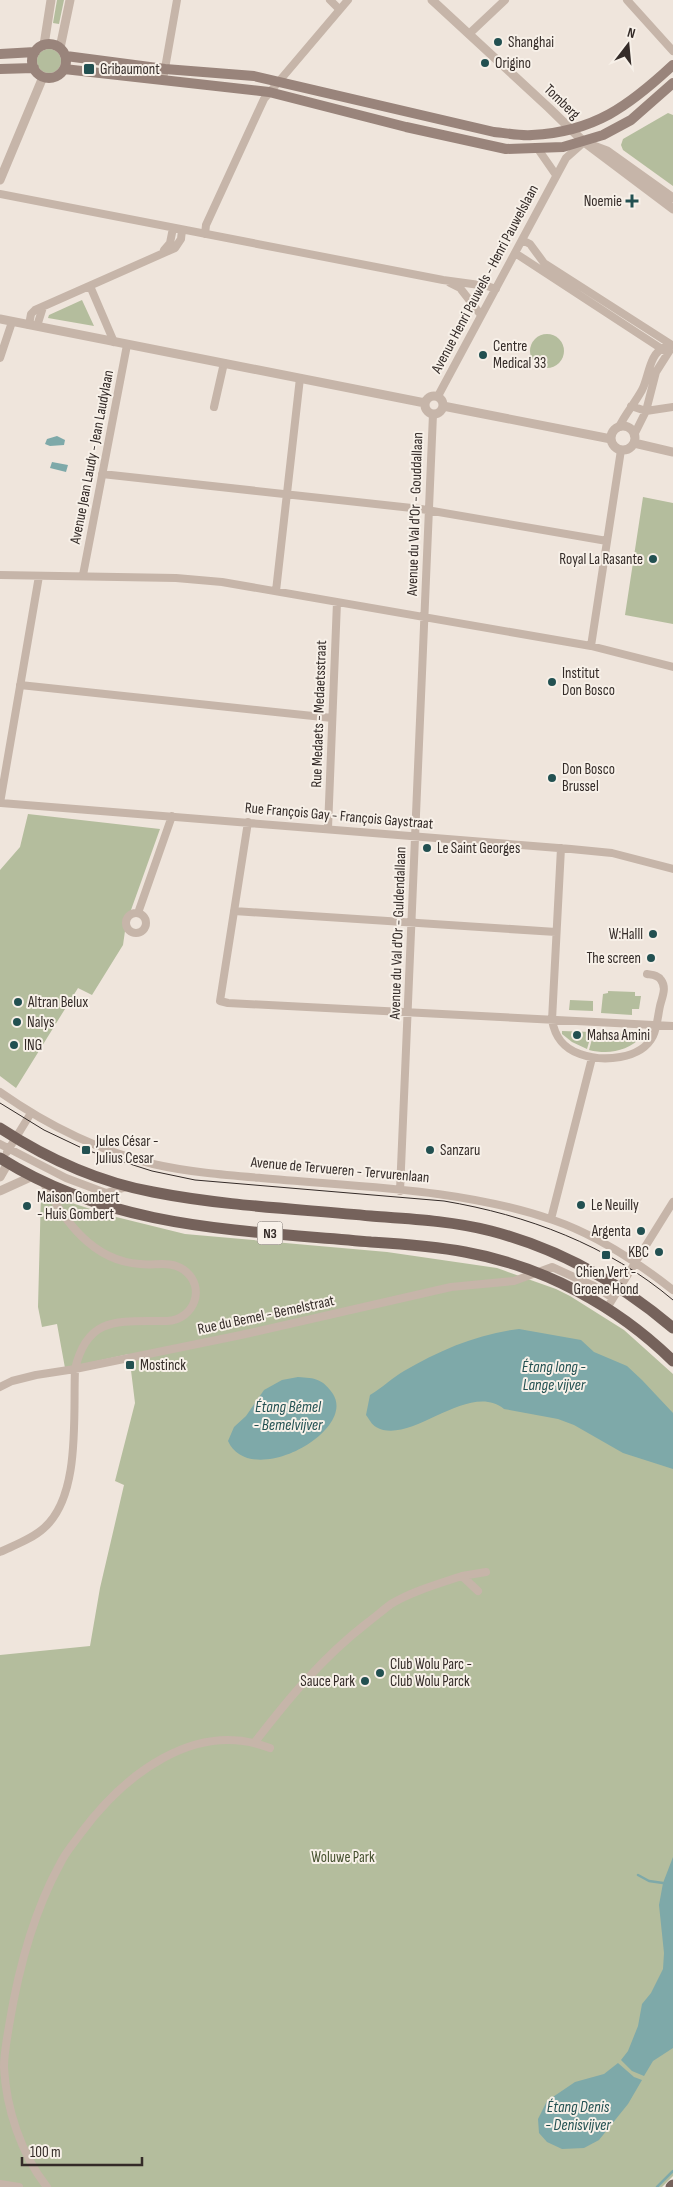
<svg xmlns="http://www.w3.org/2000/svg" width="673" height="2187" font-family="'Sofia Sans Condensed',sans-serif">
<rect width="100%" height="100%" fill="#efe5dc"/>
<path fill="#b4bd9d" d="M57,0H64L59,24L53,23Z
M37 61a12 12 0 1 1 24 0a12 12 0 1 1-24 0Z
M668,113L673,115V186L623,150L621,145L623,139Z
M82,300L94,326L48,318L49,315Z
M530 351a17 17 0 1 1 34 0a17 17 0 1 1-34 0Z
M643,497L673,503V624L625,615Z
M28,814L160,829L126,924L123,945L92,995L78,988L16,1088L0,1076V870L20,847Z
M608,991L635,992V996H641L639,1009H632V1015L601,1013L603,994L608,993Z
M570,1000L593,1001V1011L569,1010Z
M562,1031L592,1032L587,1049L572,1042L562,1034Z
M594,1032L643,1035V1036C627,1051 610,1055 589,1050Z
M41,1193L112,1216L185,1234L387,1252L497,1268L556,1289L570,1296L624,1330L673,1374V2176L662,2187H0V1655L90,1646L100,1588L124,1485L115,1481L135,1403L129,1354L65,1368L57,1324L42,1327L38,1307Z"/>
<path fill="#7ea9a9" d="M57,436L65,440L64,445L50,446L45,444L47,439Z
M52,462L68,465L66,472L50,468Z
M519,1329L581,1340L594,1352L627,1366L642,1380L673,1413V1469L623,1453L574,1425L558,1419L504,1409C468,1380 410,1447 376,1427C372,1425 369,1419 366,1415L370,1395C382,1388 392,1378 404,1371C440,1350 478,1334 519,1329Z
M298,1377C315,1378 323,1379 333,1394C357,1432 250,1490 228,1441L234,1427L246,1416L264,1390L282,1380Z
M673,1857V2048L653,2061L644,2076L632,2071L621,2060L628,2051L638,2026L642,2004L651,1993L663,1969L664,1953L659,1905L663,1883Z
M618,2063L634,2077L642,2080L628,2104L599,2140L584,2148L562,2149L547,2142L539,2133L538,2119L547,2101L575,2082L604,2074Z"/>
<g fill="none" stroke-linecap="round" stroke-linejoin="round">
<path stroke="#7ea9a9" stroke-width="2.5" d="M638,1875L649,1881L663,1883
M657,2187L673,2171"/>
<path stroke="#c6b5a9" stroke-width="8" d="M330,0L339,9
M627,0L673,51
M469,34L505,0
M164,74L177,0
M538,149L556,175
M0,194L443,280L487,286L496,289
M205,234L206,225L264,99L348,0
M522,240L530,244L544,263L672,345
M164,250L170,243L173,228
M515,253L668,353
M450,283L460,288L481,315
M90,286L114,342
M29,325L31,314L35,310L175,248L181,239L182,230
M37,326L43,307
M0,358L12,322
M438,396L566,158L584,142
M631,406L646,411L673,407
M214,407L224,363
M619,427C625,414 635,403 642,390C649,377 649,353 665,347
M634,435L646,411L656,372L670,350
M102,474L421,509L607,541
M0,575L176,578L222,582L591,646L673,667
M83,575L127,345
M276,591L300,378
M591,646L621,450
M20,685L332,718
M0,803L39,576
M1,803L571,849L612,853L673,869
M248,822L220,1001L228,1003L673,1026
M328,828L337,602
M561,848L552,1020C555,1037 563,1048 580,1054C602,1062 641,1060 653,1036C657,1028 658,1015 660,1006C662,997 667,988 661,980C658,975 653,975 647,974
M234,911L556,932
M138,913L172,816
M126 923a10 10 0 1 1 20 0a10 10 0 1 1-20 0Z
M0,1092C47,1125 97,1150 153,1164C188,1172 225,1175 261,1178C358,1187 460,1188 553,1220C597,1235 636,1261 673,1290
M0,1144L66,1178L106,1193L127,1187
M7,1152L31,1113
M400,1191L433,414
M551,1219L592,1058
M607,1308L673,1202
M0,1387L12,1381L36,1375L75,1369L241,1335L451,1287L514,1281L552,1267L594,1286L613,1298
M0,1552C15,1545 32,1539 44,1528C81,1496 73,1415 75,1369C88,1314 121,1322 167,1321C194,1320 207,1287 184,1270C170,1260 155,1266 140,1264C92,1261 64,1220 43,1182
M462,1576L486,1572
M255,1742C289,1698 323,1657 367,1623C375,1617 383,1610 391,1604C413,1591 438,1584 462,1576L478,1591
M0,2184L19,2187
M47,2187C21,2154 6,2108 4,2067C4,2053 7,2039 9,2026C18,1971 33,1913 60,1864C65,1853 74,1843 81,1833C124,1775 195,1719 270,1748"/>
<path stroke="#c6b5a9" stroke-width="9" d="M432,0L549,108L584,142L673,209
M44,45L51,0
M60,48L70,0
M591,145L607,151L673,198
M0,180L43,77
M0,319L425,403
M425 405a9 9 0 1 1 18 0a9 9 0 1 1-18 0Z
M443,406L611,439
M611 438a12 12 0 1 1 24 0a12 12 0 1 1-24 0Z
M634,443L673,452
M0,1177L8,1163
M0,1191L33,1176"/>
<path stroke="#99847b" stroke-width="10" d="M32 61a17 17 0 1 1 34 0a17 17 0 1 1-34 0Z
M0,54L35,52
M66,56L165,69L254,76L494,132C506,133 520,136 532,135C594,132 629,106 673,65
M0,69L34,68
M64,69L269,92L406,127L506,149L563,147L603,135L631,120L673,83"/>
<path stroke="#75625b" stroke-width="11" d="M0,1128C46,1158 99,1182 153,1192C224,1206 299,1209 371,1216C411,1219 452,1221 491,1231C560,1249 619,1282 673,1328
M0,1158C114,1230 242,1230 371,1242C403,1244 434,1246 465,1252C543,1266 617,1306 673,1361
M671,2187L673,2185"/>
<path stroke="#342b28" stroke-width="1" d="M0,1103L44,1130L86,1150L152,1171L195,1180L444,1201C527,1215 608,1245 673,1300"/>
</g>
<g fill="#225051" stroke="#f7f0e8" stroke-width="2">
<circle cx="498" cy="42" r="5"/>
<circle cx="485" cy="63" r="5"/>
<rect x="83" y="63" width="12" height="12" rx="2.5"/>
<path d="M629.5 193.5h5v5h5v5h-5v5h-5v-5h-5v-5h5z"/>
<circle cx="483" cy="355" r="5"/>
<circle cx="653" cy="559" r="5"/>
<circle cx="552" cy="682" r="5"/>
<circle cx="552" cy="778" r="5"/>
<circle cx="427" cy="848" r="5"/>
<circle cx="653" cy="934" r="5"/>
<circle cx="651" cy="958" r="5"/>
<circle cx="18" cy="1002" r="5"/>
<circle cx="17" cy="1022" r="5"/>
<circle cx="577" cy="1035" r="5"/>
<circle cx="14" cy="1045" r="5"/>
<rect x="81" y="1145" width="10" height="10" rx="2.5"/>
<circle cx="430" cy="1150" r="5"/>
<circle cx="581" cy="1205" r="5"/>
<circle cx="27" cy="1206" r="5"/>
<circle cx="641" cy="1231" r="5"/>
<circle cx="659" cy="1252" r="5"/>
<rect x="601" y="1250" width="10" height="10" rx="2.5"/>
<rect x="125" y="1360" width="10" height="10" rx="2.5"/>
<circle cx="380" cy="1673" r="5"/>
<circle cx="365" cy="1681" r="5"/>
</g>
<g text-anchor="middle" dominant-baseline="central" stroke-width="4" stroke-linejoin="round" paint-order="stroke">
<rect fill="#f7f0e8" stroke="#6e6662" stroke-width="1" x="257.5" y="1221.5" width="25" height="23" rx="4"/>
<g font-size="14" font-weight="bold" fill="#342b28">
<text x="270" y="1233">N3</text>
</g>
<g font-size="15" fill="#342b28" stroke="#f7f0e8" text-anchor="start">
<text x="508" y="42">Shanghai</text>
<text x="495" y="63">Origino</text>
<text x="100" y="69">Gribaumont</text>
<text x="622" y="201" text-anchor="end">Noemie</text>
<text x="493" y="346">Centre<tspan x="493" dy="17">Medical 33</tspan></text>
<text x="643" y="559" text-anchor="end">Royal La Rasante</text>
<text x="562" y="673">Institut<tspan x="562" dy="17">Don Bosco</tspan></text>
<text x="562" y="769">Don Bosco<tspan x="562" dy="17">Brussel</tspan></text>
<text x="437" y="848">Le Saint Georges</text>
<text x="643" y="934" text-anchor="end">W:Halll</text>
<text x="641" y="958" text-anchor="end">The screen</text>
<text x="28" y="1002">Altran Belux</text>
<text x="27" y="1022">Nalys</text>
<text x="587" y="1035">Mahsa Amini</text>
<text x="24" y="1045">ING</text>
<text x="96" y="1141">Jules César -<tspan x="96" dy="17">Julius Cesar</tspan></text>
<text x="440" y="1150">Sanzaru</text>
<text x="37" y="1197">Maison Gombert<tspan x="37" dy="17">- Huis Gombert</tspan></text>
<text x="591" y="1205">Le Neuilly</text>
<text x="631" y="1231" text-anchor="end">Argenta</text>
<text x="649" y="1252" text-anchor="end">KBC</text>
<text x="606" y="1272" text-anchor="middle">Chien Vert -<tspan x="606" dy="17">Groene Hond</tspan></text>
<text x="140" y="1365">Mostinck</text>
<text x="390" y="1664">Club Wolu Parc -<tspan x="390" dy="17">Club Wolu Parck</tspan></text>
<text x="355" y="1681" text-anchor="end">Sauce Park</text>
</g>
<g font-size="15" fill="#342b28" stroke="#f7f0e8">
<text transform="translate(562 102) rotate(44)">Tomberg</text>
<text transform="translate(485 279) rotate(-62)">Avenue Henri Pauwels - Henri Pauwelslaan</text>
<text transform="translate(92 457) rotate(-79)">Avenue Jean Laudy - Jean Laudylaan</text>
<text transform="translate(415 514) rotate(-88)">Avenue du Val d'Or - Gouddallaan</text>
<text transform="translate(319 714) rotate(-88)">Rue Medaets - Medaetsstraat</text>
<text transform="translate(339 816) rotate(5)">Rue François Gay - François Gaystraat</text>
<text transform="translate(398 933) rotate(-88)">Avenue du Val d'Or - Guldendallaan</text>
<text transform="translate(340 1170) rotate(5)">Avenue de Tervueren - Tervurenlaan</text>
<text transform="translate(266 1315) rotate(-12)">Rue du Bemel - Bemelstraat</text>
</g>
<g font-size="15" fill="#45502e" stroke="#f7f0e8">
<text x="343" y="1857">Woluwe Park</text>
</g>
<g font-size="16" font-style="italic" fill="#225051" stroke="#f7f0e8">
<text x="554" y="1367">Étang long -<tspan x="554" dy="18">Lange vijver</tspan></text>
<text x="288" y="1407">Étang Bémel<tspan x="288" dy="18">- Bemelvijver</tspan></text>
<text x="578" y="2107">Étang Denis<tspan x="578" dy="18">- Denisvijver</tspan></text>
</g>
</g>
<g transform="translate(628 45) rotate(16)" stroke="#f7f0e8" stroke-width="4" paint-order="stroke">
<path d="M0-4L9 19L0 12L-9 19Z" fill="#342b28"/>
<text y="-8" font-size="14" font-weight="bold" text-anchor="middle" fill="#342b28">N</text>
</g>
<path d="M22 2157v8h120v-8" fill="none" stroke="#342b28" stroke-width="2.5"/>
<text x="30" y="2157" font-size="15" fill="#342b28" stroke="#f7f0e8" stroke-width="4" paint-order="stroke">100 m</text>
</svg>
